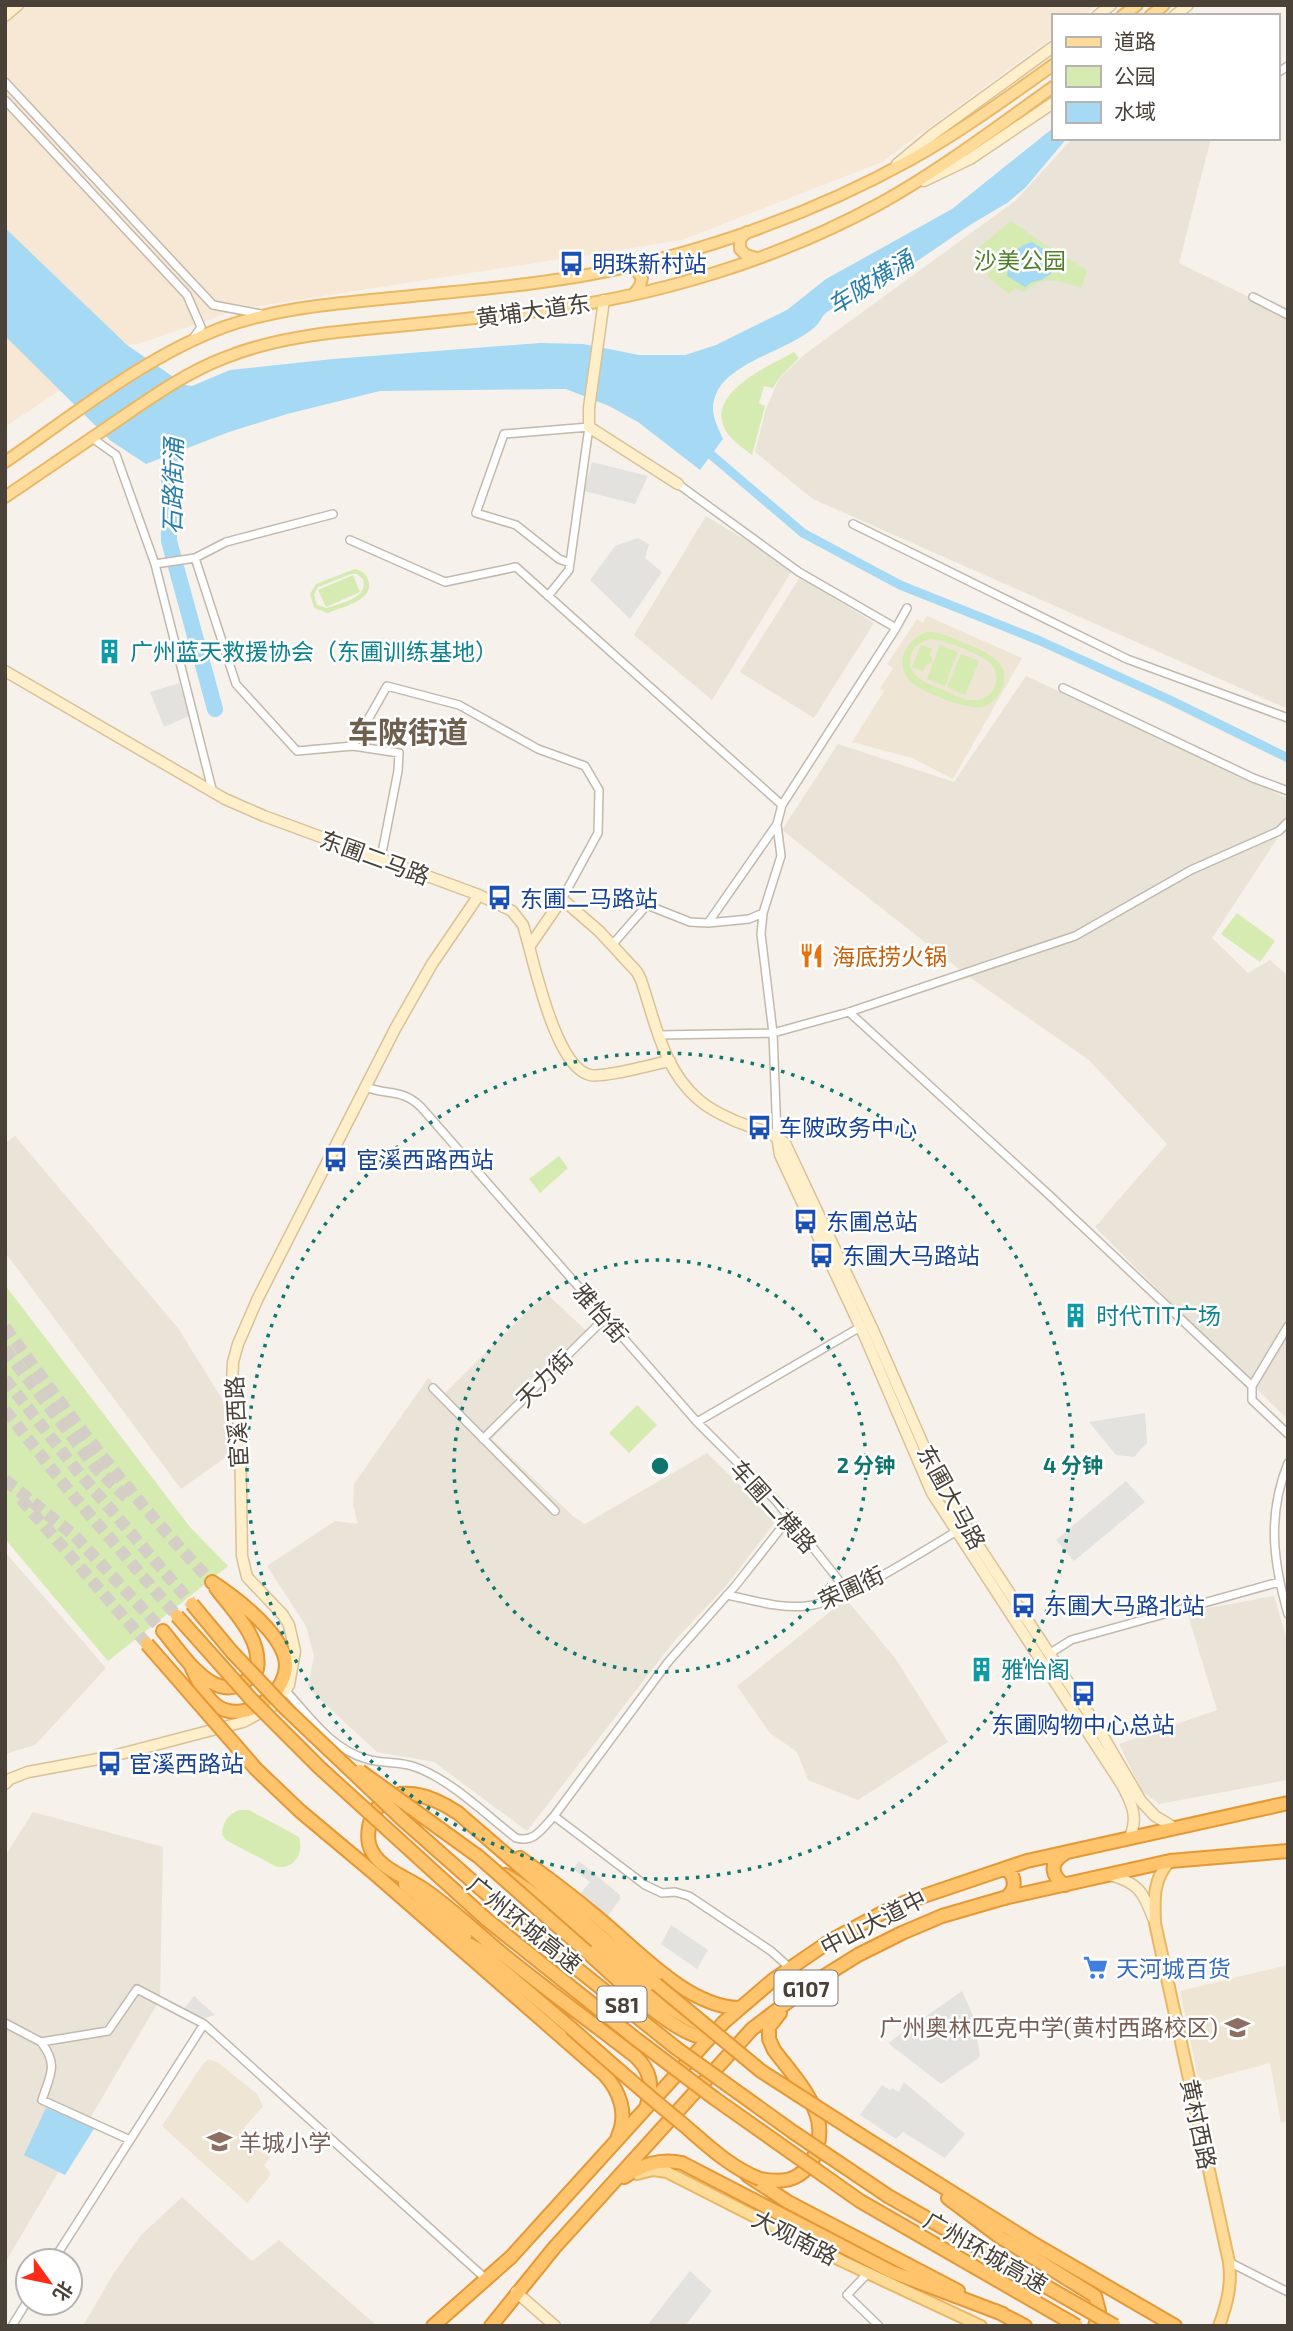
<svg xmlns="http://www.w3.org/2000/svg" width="1293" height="2331" font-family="'Exo 2','Noto Sans SC',sans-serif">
<rect width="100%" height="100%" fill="#f6f1ea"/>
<path fill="#eae3d8" d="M1073,138H1211L1179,263L1288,316V709L813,499L755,452L766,409L779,379L805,354L1015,201Z
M706,516L793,569L712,700L634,635Z
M800,577L874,623L814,718L740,672Z
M1026,676L1288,799V822L1212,938L1248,973L1270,960L1288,976V1420L1095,1227L1167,1144L1089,1060L968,976L782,830L838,744L954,782Z
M15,1136L178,1328L222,1399L232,1427L236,1450L181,1489L5,1252V1143Z
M546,1293L592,1336L492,1439L574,1517L585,1524L707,1453L776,1521L726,1586L675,1640L527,1831L434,1762L377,1752L308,1688L314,1656L306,1626L267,1566L335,1521L358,1524L353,1505L354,1484L428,1378L444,1394Z
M5,1552L106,1668L35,1745L5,1754Z
M1274,1596L1288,1643V1780L1159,1804L1142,1791L1119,1744L1217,1710L1187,1612Z
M846,1599L895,1658L948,1742L858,1800L808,1780L797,1752L770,1733L737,1686Z
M33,1812L163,1847L160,1999L5,2263V1856Z
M182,2197L252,2261L279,2240L377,2326H83L114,2273L141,2235Z"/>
<path fill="#f7e7d5" d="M5,5H1097L1082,16H1053V37L882,162L682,240L240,309L138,344L127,345L5,427Z"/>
<path fill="#efe5d4" d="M927,616L1022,658L953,779L912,758L852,742L884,691L880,689L893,668L887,664L917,619L923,623Z
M1288,1965V2121L1281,2123L1270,2063L1199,2082L1180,1991Z
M209,2059L219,2063L257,2094L263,2106L244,2128L271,2156L264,2165L270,2172L269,2177L247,2203L162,2126L203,2064Z"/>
<path fill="#d5ebb2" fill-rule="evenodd" d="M1011,221L1044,244L1087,270L1081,288C1060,281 1042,274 1025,292L1015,288L1009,294L987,276L994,265L978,248Z
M794,352L799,358L779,378L773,388L764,386L759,403L765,406L752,455C744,449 734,442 728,434C700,395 769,366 794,352Z
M355,569C362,571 366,573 368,580C376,600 341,607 328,613L314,608L310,594L316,584ZM351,574H357L363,579C369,598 341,603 327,608L317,605L314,595L318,587Z
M353,575L360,592L326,607L318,590Z
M928,632C941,632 952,638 964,643C984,651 1014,662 1001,690C998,699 990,705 981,707C968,710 921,692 911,682C893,664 906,638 928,632ZM931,639C944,640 984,655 991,664C1005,680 990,704 970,700C961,699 952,694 944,690C929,684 904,677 911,655C914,645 922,641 931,639Z
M921,645L932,649L929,655L932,657V663L926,665L923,671L912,667Z
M940,645L958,652L945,686L927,679Z
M961,654L979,661L965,695L947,687Z
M1237,913L1275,941L1260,962L1221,934Z
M559,1156L568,1168L540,1193L529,1179Z
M5,1285L190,1527L228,1566L108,1661L5,1539Z
M637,1405L657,1425L629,1453L609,1433Z
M239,1810H249L299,1837C304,1854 294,1869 277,1867L226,1840L222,1834C223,1822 228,1814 239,1810Z"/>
<path fill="#e4e2df" d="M592,462L648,476L635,504L584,491Z
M638,538L649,544L645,558L662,572L630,619L590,580L615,546Z
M179,683L189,716L164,727L150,692Z
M1145,1413L1147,1443L1134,1457L1116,1455L1089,1422Z
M1126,1481L1145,1502L1074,1561L1056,1540Z
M579,1861L620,1895V1899L608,1916L580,1894L590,1882L573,1869Z
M671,1925L708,1950L697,1969L661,1944Z
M962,1991L974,2018L980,2057L941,2084L888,2043Z
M194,1996L215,2015L200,2020L183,2010Z
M904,2082L965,2134L945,2158L903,2132L896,2139L860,2115L882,2085L890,2090L892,2088L899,2092Z
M690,2271L712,2291L685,2326H653L649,2323Z"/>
<path fill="#a5d9f4" d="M1053,128V138H1067L1026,187L1007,203L970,225L857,302C847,304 834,306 826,313C822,316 820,322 816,326C790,350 732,361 717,392C708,410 716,423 723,439L700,470L638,422L609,406L566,389L380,391L287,414L229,432L146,464L111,441L5,336V228L127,345L185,385L192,386L230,370L333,359L540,343L583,344L639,355H685L716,345L787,310L826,279L952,209Z
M1032,242L1054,256L1051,274L1041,280L1032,282L1025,287L1007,276C1009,260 1014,246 1032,242Z
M46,2108L95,2127L65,2175L24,2155Z"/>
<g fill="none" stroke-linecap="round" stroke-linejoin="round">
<path stroke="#a5d9f4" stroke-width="9" d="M702,447L803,533L900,585L1038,640L1168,699L1288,758"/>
<path stroke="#a5d9f4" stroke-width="16" d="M172,434L169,468V541L215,709"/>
<path stroke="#d4cec6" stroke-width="12" stroke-dasharray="12 6" stroke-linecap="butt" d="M5,1327C69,1416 136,1503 212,1582
M5,1349L95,1467L128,1499
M5,1379L75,1468L192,1604
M5,1410L70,1492L177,1616
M5,1480L75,1536L163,1631
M21,1499L147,1644"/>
<defs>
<path id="street" d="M1277,73L1288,66
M5,82L213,305L261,314
M5,100L187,295L201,327L192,340
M1253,297L1288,315
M92,438L116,455L155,564L213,793
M678,484L799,572L896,628
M853,524L1127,659L1288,718
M350,540L445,582L516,567L782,805
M195,558L236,684L297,751L353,746L399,753L398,771L381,858
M155,564L195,558L226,542L333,514
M548,596L569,570L589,427L504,434L476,513L516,525L559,559L570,563
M1063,688L1253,778L1288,791
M353,746L387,686L459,705L538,749L585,766L599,790L598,833L562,899
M777,825L781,856L763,913L761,934L773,1033L777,1136
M708,923L749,919L763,913
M612,945L647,905L690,922L708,923L777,824L782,805L896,628L907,608
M849,1012L1047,1193L1252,1386
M658,1035L773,1033L849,1012L1075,936L1191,870L1279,831L1288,822
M366,1087C389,1096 401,1088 421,1107L697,1422L862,1326
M1288,1326L1252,1386V1400L1288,1434
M433,1388L555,1511
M697,1422L776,1501L849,1593
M483,1439L605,1318
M1288,1463C1267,1515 1273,1562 1288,1614
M727,1595C753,1600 780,1609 806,1606C848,1602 920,1552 959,1530
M1049,1654L1071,1640L1279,1582
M286,1691C309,1716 332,1750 367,1759C382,1764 400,1761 415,1767C450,1779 486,1815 516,1838C534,1843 542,1829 554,1816L668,1662L736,1585L789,1518
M554,1816L645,1885L662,1893L675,1892L689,1896L771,1951L790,1968
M5,2023L41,2042L108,2031L137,1989L204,2024L486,2279
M41,2042C59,2065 50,2075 42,2100L130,2140
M53,2261L204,2024
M1229,2262L1288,2292
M868,2273L847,2295L879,2326
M12,2326L28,2300"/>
<path id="secondary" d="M5,16L18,5
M1097,16L1111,5
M1174,16L1188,5
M897,164L932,135L1053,47
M924,181L970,159L1053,103
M604,300L589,408V427L678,484
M5,671L225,799L264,816L479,895L512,911L523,925C533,956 554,1067 590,1075C605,1078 653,1064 670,1061
M529,947L562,899L599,931L637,972L641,980C655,1021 663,1070 699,1100C708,1108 720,1114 731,1119C749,1128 770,1130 785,1143L873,1330L940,1483L976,1542L1097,1726L1141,1801L1155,1816L1175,1828
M777,1136L780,1155L865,1337L932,1493L1122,1785C1132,1803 1139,1819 1129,1838
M5,1784L10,1779L28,1772L109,1757L243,1722L273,1706L289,1685L295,1651L289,1625L283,1615L247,1577L242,1556L240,1432L232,1386L233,1362L238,1344L258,1298L395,1029L432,964L479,895
M1110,1875C1138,1883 1143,1891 1153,1918
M516,2292L555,2326"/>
<path id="primary" d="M1122,16L1137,5
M1150,16L1164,5
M747,232L740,239V249L746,255L756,258
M626,267L636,270L642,278L640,286L634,294
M5,462C75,414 144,357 224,327C272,310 321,305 371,300C428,294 485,290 542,282C666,266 800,221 910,160C960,132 1007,98 1053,65
M5,497C45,470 84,443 124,416C156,394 188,372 224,358C276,337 332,332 387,327C437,322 487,317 537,311C655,297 777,260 881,203C942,169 997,127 1053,87
M1170,1861C1153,1878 1154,1900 1155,1923L1229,2262C1232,2285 1227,2304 1219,2326
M637,2174L653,2170L667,2172L842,2261L981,2326"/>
<path id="highway" d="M163,1631C186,1659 222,1717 257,1669C262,1638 233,1611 216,1588
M191,1666C198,1681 204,1696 217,1706C246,1726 293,1690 285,1658C278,1630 235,1597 212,1582
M256,1769L300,1811L374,1873L604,2074C620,2091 628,2114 618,2136
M1064,1854C1049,1863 1051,1876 1065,1885
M520,1858C547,1877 572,1896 597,1917C636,1949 687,2007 739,2008
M505,1875C576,1917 629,1993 705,2027
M405,1884L465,1937
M1005,1898C1017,1890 1016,1877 1006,1868
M453,1935L479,1950L571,2028
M587,1952C611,1973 678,2040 709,2038
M647,2105C653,2084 651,2071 635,2056C590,2021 544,1988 500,1952C475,1931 452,1909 425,1890C407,1877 375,1868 369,1844C367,1834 369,1821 374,1813C393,1779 434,1797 458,1813L656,1984
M862,2136L1034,2244L1175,2326
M747,2175L788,2202L958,2291
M624,2177C642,2165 660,2158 682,2163L892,2272L1003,2314
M760,2179C771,2181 786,2183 797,2176C817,2165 824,2134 816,2113C808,2090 788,2069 774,2050L769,2039V2027L780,2013
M948,2198L1000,2237L1095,2296L1099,2311L1095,2326
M996,2311L1025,2326
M433,2326L511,2257L724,2022L773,1980L830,1941L882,1913L906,1902L1027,1861L1288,1803
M491,2326L554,2248L752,2029L810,1985L858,1955L902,1933L942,1916L1004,1898L1170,1861L1288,1851"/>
</defs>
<use href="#street" stroke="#c2b9ac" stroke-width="10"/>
<use href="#secondary" stroke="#d7c299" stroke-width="13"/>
<use href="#primary" stroke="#e9b865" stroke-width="14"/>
<use href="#highway" stroke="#e49836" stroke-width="16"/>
<use href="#street" stroke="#fff" stroke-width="7"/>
<use href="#secondary" stroke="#ffefcb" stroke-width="10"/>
<use href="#primary" stroke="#ffdb9a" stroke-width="10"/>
<use href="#highway" stroke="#ffc46c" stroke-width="12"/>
<defs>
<path id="highway-bridge" d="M192,1604L232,1652L285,1708L402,1819L515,1919L676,2048L793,2132L888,2196L1115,2326
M177,1616L251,1699L320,1768L486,1919L636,2039L714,2098L860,2201L1077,2326
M147,1644L256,1769
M360,1771L479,1857L587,1952
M656,1984L761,2071L862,2136
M571,2028C608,2061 646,2094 685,2126C708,2146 731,2168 760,2179"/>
</defs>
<use href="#highway-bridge" stroke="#e49836" stroke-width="16" stroke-linecap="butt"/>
<use href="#highway-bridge" stroke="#ffc46c" stroke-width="12"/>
</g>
<g fill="none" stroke="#0f766e" stroke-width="3.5" stroke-dasharray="3.5 7">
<circle cx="660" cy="1466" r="206"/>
<circle cx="660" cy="1466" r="413"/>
</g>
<defs>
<symbol id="bus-bare" viewBox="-9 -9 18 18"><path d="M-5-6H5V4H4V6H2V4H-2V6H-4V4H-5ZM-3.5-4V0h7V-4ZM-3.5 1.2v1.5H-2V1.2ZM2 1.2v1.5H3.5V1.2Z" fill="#1a4fb4" stroke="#fff" stroke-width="2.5" paint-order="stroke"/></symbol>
<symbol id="building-bare" viewBox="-9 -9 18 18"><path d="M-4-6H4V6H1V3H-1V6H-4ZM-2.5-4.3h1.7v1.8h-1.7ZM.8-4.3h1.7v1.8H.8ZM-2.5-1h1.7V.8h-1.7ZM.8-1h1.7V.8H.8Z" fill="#0f9aa8" stroke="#fff" stroke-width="2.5" paint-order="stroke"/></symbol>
<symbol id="restaurant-bare" viewBox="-9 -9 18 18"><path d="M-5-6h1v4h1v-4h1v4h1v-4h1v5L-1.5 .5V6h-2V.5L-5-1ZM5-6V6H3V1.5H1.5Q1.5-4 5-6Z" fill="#e8710a" stroke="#fff" stroke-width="2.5" paint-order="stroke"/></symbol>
<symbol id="supermarket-bare" viewBox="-9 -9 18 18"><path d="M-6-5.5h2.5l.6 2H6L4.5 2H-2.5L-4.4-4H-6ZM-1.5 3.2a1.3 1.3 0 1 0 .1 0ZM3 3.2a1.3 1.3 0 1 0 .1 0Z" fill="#3f7fe0" stroke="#fff" stroke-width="2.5" paint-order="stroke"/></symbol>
<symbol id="school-bare" viewBox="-9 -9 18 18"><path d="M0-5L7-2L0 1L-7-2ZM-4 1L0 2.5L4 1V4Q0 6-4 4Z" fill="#8d6e63" stroke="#fff" stroke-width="2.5" paint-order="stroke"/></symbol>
</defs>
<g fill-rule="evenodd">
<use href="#bus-bare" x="554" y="246" width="35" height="35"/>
<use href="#building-bare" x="92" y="634" width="35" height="35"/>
<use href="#bus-bare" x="482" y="880" width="35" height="35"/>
<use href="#restaurant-bare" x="794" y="938" width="35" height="35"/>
<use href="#bus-bare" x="742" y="1110" width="35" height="35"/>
<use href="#bus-bare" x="318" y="1142" width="35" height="35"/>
<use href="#bus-bare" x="788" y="1204" width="35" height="35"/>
<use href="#bus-bare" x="804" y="1238" width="35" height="35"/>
<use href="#building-bare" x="1058" y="1298" width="35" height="35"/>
<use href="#bus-bare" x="1006" y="1588" width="35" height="35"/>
<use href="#building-bare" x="964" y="1652" width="35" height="35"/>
<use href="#bus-bare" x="1066" y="1676" width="35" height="35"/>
<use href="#bus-bare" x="92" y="1746" width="35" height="35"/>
<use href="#supermarket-bare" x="1078" y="1950" width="35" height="35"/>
<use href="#school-bare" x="1220" y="2010" width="35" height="35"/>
<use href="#school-bare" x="202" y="2124" width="35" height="35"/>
</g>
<g text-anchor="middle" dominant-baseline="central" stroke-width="5" stroke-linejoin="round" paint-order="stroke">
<g fill="#fff" stroke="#807b74" stroke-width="2">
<rect x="774.5" y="1970.5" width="63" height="35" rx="5"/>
<rect x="597.5" y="1986.5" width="49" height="35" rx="5"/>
</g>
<g font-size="21" font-weight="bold" fill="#4a4238">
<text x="806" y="1988">G107</text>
<text x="622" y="2004">S81</text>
</g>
<g font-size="23" fill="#4f8027" stroke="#fff">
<text x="1020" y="260">沙美公园</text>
</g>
<g font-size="23" fill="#164399" stroke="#fff" text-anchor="start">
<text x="592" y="263">明珠新村站</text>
<text x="520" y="898">东圃二马路站</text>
<text x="779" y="1127">车陂政务中心</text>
<text x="356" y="1159">宦溪西路西站</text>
<text x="826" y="1221">东圃总站</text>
<text x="842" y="1255">东圃大马路站</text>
<text x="1044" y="1605">东圃大马路北站</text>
<text x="1083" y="1724" text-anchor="middle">东圃购物中心总站</text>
<text x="129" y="1763">宦溪西路站</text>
</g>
<g font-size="23" fill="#4a4238" stroke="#fff">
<text transform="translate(533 310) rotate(-8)">黄埔大道东</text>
<text transform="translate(375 857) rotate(20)">东圃二马路</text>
<text transform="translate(601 1313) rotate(49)">雅怡街</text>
<text transform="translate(544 1378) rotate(-45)">天力街</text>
<text transform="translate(236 1422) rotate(-93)">宦溪西路</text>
<text transform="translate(952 1497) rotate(61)">东圃大马路</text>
<text transform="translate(774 1506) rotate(48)">车圃二横路</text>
<text transform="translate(851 1587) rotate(-25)">荣圃街</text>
<text transform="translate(873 1922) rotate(-27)">中山大道中</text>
<text transform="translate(525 1924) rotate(39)">广州环城高速</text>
<text transform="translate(1199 2124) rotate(78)">黄村西路</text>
<text transform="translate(795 2237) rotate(27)">大观南路</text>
<text transform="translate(986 2252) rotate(30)">广州环城高速</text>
</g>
<g font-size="23" fill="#0d838f" stroke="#fff" text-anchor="start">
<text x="130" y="651">广州蓝天救援协会（东圃训练基地）</text>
<text x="1096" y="1315">时代TIT广场</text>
<text x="1001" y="1669">雅怡阁</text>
</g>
<g font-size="23" fill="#c56008" stroke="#fff" text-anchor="start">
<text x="832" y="956">海底捞火锅</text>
</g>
<g font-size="23" fill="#366cbe" stroke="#fff" text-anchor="start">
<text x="1116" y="1968">天河城百货</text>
</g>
<g font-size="23" fill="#785e54" stroke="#fff" text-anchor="end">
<text x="1218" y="2027">广州奥林匹克中学(黄村西路校区)</text>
<text x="239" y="2142" text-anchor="start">羊城小学</text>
</g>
<g font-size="24" font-style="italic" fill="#287dab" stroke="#fff">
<text transform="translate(870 282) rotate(-32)">车陂横涌</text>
<text transform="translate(172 486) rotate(-89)">石路街涌</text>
</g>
<g font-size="30" font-weight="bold" fill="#6e5f4e" stroke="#fff">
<text x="408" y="731">车陂街道</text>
</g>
</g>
<circle cx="660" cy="1466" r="10" fill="#0f766e" stroke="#fff" stroke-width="3.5"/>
<g font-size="21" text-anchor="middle" font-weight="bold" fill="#0f766e" stroke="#fff" stroke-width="5" stroke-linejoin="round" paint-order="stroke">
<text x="866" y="1473">2 分钟</text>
<text x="1073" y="1473">4 分钟</text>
</g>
<rect width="1293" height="2331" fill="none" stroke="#4a4238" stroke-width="14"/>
<rect x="1052" y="14" width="228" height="126" fill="#ffffff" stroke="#b7b3af" stroke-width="2"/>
<rect x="1066" y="37" width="35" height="10" fill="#ffdb9a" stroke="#b7b3af" stroke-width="2"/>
<text x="1114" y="49" font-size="21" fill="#4a4238">道路</text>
<rect x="1066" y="66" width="35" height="21" fill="#d5ebb2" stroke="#b7b3af" stroke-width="2"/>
<text x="1114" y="84" font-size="21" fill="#4a4238">公园</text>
<rect x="1066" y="102" width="35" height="21" fill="#a5d9f4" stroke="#b7b3af" stroke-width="2"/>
<text x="1114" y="119" font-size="21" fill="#4a4238">水域</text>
<g transform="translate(49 2282) rotate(123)"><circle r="33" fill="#ffffff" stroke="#b7b3af" stroke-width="2"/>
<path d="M0-5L12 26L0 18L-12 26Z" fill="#ff2a18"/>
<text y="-10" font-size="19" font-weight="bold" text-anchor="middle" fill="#4a4238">北</text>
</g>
</svg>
